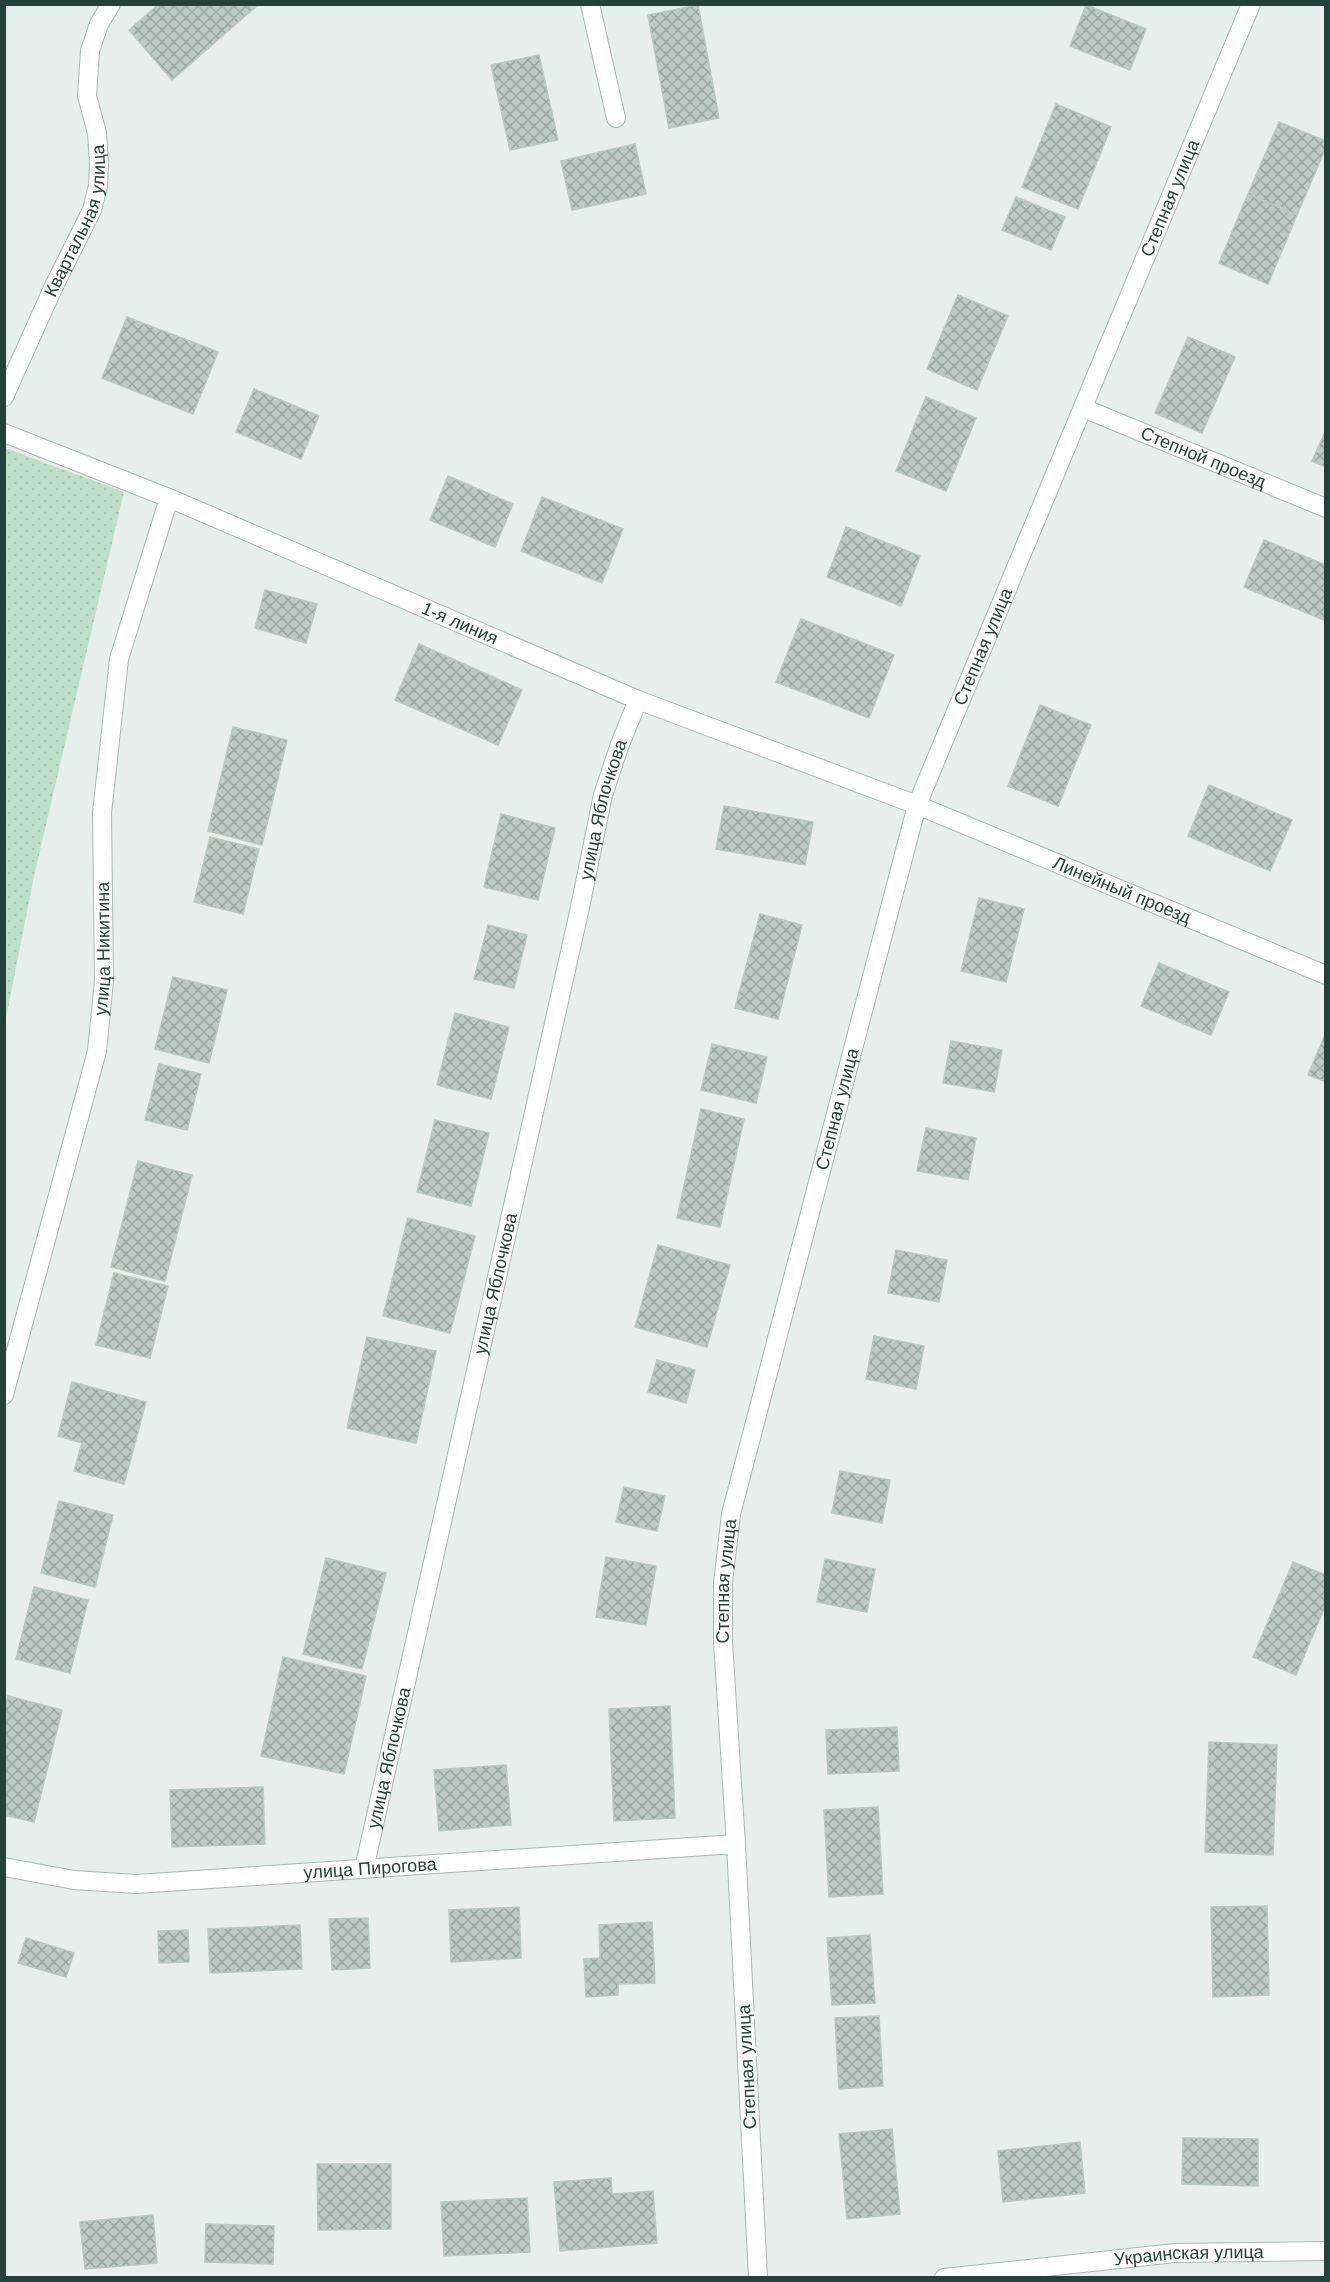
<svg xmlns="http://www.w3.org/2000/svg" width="1330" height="2282" font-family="Arial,sans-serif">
<defs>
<pattern id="grass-dots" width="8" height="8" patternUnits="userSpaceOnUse" patternTransform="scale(1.5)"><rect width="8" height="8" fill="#bfe0c8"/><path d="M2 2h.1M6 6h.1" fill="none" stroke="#a4c1ad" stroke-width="1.8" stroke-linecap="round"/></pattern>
<pattern id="building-cross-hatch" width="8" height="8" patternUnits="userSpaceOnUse" patternTransform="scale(1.5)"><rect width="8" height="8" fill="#bbcac4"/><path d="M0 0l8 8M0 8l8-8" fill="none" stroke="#98a6a0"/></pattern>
</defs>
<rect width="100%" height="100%" fill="#e6efeb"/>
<path fill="url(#grass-dots)" d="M5,448L124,492L34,876L5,1023Z"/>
<path fill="url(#building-cross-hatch)" stroke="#b8c9c2" stroke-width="1.5" d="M159,4H259L172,80L129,30Z
M698,5L719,118L669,128L648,15Z
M1086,5L1146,29L1130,70L1070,46Z
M539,55L558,140L510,150L491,65Z
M1056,104L1111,127L1078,209L1022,187Z
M1279,122L1326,141V147L1297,215L1248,194Z
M635,144L646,194L572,210L561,161Z
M1248,194L1297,215L1268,284L1219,263Z
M1016,197L1065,217L1051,250L1002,230Z
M958,295L1008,316L977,390L927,369Z
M127,317L218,352L193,414L102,378Z
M1188,337L1235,357L1202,433L1155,413Z
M254,389L319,416L301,459L236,432Z
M926,397L976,418L946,491L896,471Z
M1326,430V467L1312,461Z
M448,476L513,504L495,547L430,520Z
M542,497L623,529L602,583L521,551Z
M846,527L920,556L901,606L827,577Z
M1264,540L1326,565V621L1244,587Z
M265,590L317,604L306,643L255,628Z
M801,619L894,655L869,718L776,682Z
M419,644L522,690L498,745L395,700Z
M1040,705L1091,725L1058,806L1008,786Z
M233,727L287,740L262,845L208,831Z
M1209,785L1292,820L1270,871L1188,836Z
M724,806L813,822L805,865L716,849Z
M501,814L555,828L538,900L484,887Z
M210,837L259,849L243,914L194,902Z
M979,898L1024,909L1006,982L961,971Z
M760,914L802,925L778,1019L735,1008Z
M488,925L527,935L514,988L474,979Z
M1159,963L1229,992L1211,1035L1141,1006Z
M173,977L227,990L209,1063L155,1049Z
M455,1013L509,1027L491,1099L437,1085Z
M1326,1032V1082L1308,1075Z
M951,1041L1002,1050L994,1092L943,1083Z
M712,1044L767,1057L756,1103L701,1090Z
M159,1064L201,1074L187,1130L145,1120Z
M701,1109L744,1119L720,1227L677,1218Z
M435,1120L489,1133L471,1206L417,1192Z
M926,1128L976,1138L968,1180L917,1171Z
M138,1161L192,1175L165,1281L111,1267Z
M408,1218L475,1236L450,1333L383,1316Z
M658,1245L730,1265L707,1347L635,1327Z
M896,1250L947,1260L939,1302L888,1293Z
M114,1273L168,1286L150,1358L96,1345Z
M874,1336L924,1346L916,1389L866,1379Z
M367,1337L436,1351L416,1443L347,1428Z
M657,1360L695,1370L686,1403L648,1392Z
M72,1382L146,1402L124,1484L74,1471L82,1443L58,1436Z
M840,1471L890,1480L882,1523L832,1513Z
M624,1487L665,1496L657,1531L616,1522Z
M59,1501L113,1515L95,1587L41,1573Z
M606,1557L656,1566L646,1625L596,1617Z
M326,1558L386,1573L362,1669L303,1654Z
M825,1559L875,1569L867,1612L817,1602Z
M1293,1562L1326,1575V1604L1296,1675L1253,1657Z
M34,1587L88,1600L70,1673L16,1659Z
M283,1657L366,1676L344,1774L261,1756Z
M8,1696L62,1710L34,1822L4,1815V1710Z
M670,1706L675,1818L614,1821L609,1709Z
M897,1727L899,1771L828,1774L826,1730Z
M1209,1742L1277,1745L1273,1855L1205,1852Z
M506,1765L511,1825L439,1831L434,1770Z
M263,1787L265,1844L172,1847L170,1790Z
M878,1807L883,1894L829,1897L824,1810Z
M1267,1906L1269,1995L1213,1997L1211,1907Z
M519,1907L521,1958L451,1962L449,1910Z
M368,1918L370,1968L332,1970L329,1919Z
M652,1922L655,1983L618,1984V1995L586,1997L584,1959L600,1958L599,1925Z
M300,1925L302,1969L210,1973L208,1929Z
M188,1930L189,1962L159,1963L158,1931Z
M870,1935L875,2003L832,2005L827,1938Z
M26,1938L74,1953L66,1977L18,1963Z
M879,2016L883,2086L839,2089L835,2018Z
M892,2129L900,2214L847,2219L839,2134Z
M1183,2138L1258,2139V2186L1182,2184Z
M1080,2142L1085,2193L1003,2202L998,2151Z
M317,2164H391V2229L318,2230Z
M611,2178L612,2194L653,2191L657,2243L560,2251L554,2182Z
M527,2198L530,2252L444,2256L441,2202Z
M153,2215L157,2263L85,2269L80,2222Z
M206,2224L274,2226L273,2264L205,2262Z"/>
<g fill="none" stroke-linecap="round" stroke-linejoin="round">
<defs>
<g id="minor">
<path d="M590,4L616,118"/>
<path id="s1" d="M4,397L54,286L92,210L98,186L99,164L97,133L87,96L90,51L99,24L111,4"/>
<path id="s2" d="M1083,408L1326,508"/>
<path id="s3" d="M4,433L169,498L638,700L917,805L1326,975"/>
<path id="s4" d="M4,1395L97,1051L104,981L102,813L119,659L169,498"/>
<path id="s5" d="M4,1867L74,1880L136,1884L736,1844"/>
<path id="s6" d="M364,1869L579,912L603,795L620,744L638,700"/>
<path id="s7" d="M758,2278L736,1844L723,1643V1583L731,1514L917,805L1251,4"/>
<path id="s8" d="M944,2278L1175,2253L1326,2251"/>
</g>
</defs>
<use href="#minor" stroke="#a8b8b2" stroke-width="20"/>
<use href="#minor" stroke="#fff" stroke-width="18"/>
</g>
<g text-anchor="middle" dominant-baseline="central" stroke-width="6" stroke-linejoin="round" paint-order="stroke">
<g font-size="18" fill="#24423a" stroke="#f7fbf9">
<text stroke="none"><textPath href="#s7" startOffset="2156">Степная улица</textPath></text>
<text stroke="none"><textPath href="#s1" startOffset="192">Квартальная улица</textPath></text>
<text stroke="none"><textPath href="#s2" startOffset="130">Степной проезд</textPath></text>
<text stroke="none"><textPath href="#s3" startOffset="494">1-я линия</textPath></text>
<text stroke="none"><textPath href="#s7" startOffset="1670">Степная улица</textPath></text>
<text stroke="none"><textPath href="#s6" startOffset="1086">улица Яблочкова</textPath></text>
<text stroke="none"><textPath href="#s3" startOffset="1208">Линейный проезд</textPath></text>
<text stroke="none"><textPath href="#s4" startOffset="459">улица Никитина</textPath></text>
<text stroke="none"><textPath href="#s7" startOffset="1184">Степная улица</textPath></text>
<text stroke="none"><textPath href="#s6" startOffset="600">улица Яблочкова</textPath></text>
<text stroke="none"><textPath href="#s7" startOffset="698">Степная улица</textPath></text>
<text stroke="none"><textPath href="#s6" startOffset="114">улица Яблочкова</textPath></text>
<text stroke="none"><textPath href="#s5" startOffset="368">улица Пирогова</textPath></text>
<text transform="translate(747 2067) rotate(-93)">Степная улица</text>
<text stroke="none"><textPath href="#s8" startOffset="246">Украинская улица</textPath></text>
</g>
</g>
<rect width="1330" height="2282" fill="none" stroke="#24423a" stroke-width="12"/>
</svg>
